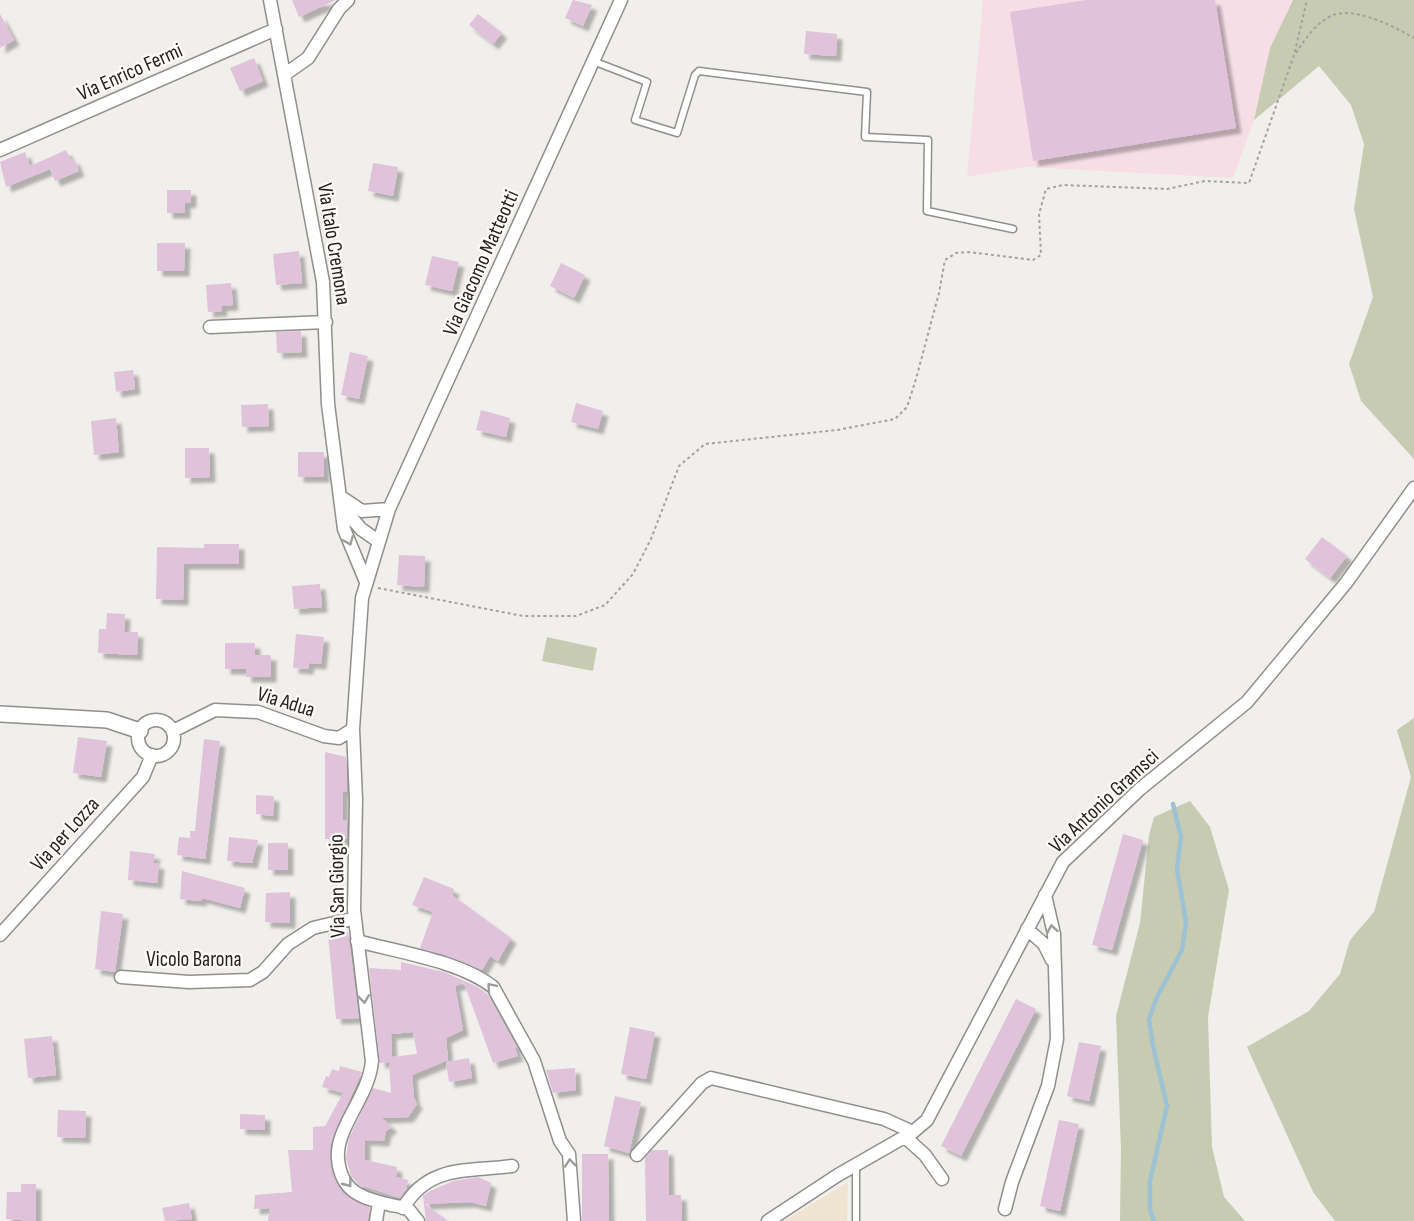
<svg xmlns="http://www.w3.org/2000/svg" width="1414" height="1221" font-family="'Sofia Sans Condensed',sans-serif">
<defs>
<filter id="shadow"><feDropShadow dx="5.5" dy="5.5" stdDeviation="1.5" flood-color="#0004"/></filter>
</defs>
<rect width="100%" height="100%" fill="#f0efec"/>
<path fill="#f7dee6" d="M983,0H1293L1270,48L1254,120L1233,178L1027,167L967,177Z"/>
<path fill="#efe4cf" d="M848,1182L847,1221H784Z"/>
<path fill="#c7cbb1" d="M1293,0H1414V459L1361,401L1349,364L1373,297L1354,209L1364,144L1351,105L1319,66L1254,120L1270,48Z
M547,637L597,648L593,671L542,661Z
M1414,718V1221H1335L1313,1192L1247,1047L1309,1011L1340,974L1350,940L1374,912L1411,777L1397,730Z
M1190,801L1210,827L1229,890L1208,1017L1212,1147L1224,1197L1245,1221H1120L1121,1149L1116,1016L1140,923L1149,835L1154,817Z"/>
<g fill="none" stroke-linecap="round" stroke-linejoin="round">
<path stroke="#9dc2d4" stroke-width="4.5" d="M1154,1221L1150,1210V1181L1167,1106L1153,1046L1149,1019L1157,997L1182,950L1186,922L1177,869L1181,837L1173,804"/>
</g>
<path fill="#e0c2da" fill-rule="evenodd" filter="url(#shadow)" d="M292,0H336L299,17Z
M573,0L592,5L583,26L565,18Z
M1086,0H1215L1236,128L1033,161L1010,12Z
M0,14L14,40L0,48Z
M478,14L502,33L493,44L469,25Z
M806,31L837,34L836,56L804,54Z
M254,58L263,81L240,91L230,68Z
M66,150L71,160L74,159L79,171L55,181L50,169L6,187L0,162L25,152L30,166Z
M373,163L398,167L393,196L368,191Z
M167,190H191V202L185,203V213H167Z
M157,243H185L184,271H157Z
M299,251L302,283L276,285L273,254Z
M432,256L459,262L452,291L425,285Z
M561,263L585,275L574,298L550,286Z
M231,283L233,305L221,306L222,311L208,312L206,285Z
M301,331L302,352L277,353L276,332Z
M350,352L368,356L359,399L341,395Z
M133,370L135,389L116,392L114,372Z
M576,403L603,411L598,429L571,422Z
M268,404L269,426L242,427L241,405Z
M481,410L510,418L506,437L476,430Z
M116,418L119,452L94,455L91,421Z
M185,448H209L210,477L185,478Z
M298,452H324V477H298Z
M1322,537L1347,556L1330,578L1305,559Z
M204,544H239V564H184L183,600L156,599L157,547L204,548Z
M399,555L425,556L424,587L397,585Z
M320,584L322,607L294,609L292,586Z
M107,613L125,614L124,632H138L137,655L98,653L99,629H106Z
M296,634L324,637L321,664L309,663L308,669L293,668Z
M225,643H255V655H271V677H246V669H225Z
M78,737L107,741L101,777L73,773Z
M204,739L220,741L205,859L177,855L179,837L190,838V831H195Z
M325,752L346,757L347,792H343V820H347V839H325Z
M256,795L274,796L273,816L256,814Z
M1123,834L1143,840L1112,950L1092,945Z
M229,837L258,840L252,863L227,861Z
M268,843H288V870H268Z
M130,851L155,854L153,863L159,864L157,883L128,880Z
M182,871L245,888L240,908L202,898L201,901L180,899Z
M424,877L454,889L452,895L511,938L498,961L490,956L482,970L420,948L433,912L412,905Z
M290,892V923L265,922L266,893Z
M101,911L123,914L115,972L95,969Z
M348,932L359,1018L336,1019L328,934Z
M401,962L444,972L478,987L488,995L517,1048H515L518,1056L493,1063L464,983L455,986L463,1030L446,1038L448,1060L412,1075L414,1098L417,1104L408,1117L382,1118L392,1127L386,1131L384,1141L365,1140V1160L397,1167L396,1177L408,1180L406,1190L400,1198L360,1185L351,1176L346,1158L349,1138L373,1088L391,1093L389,1062L380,1063L369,968L401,970ZM413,1032L417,1054L392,1057L391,1034Z
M1016,999L1036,1009L961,1156L941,1146Z
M630,1027L655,1032L646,1079L621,1074Z
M52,1036L56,1075L28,1078L24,1039Z
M1079,1042L1101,1046L1089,1101L1067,1096Z
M469,1058L472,1078L449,1082L446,1062Z
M340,1066L362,1072L334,1134L330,1147L332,1172L343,1193L370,1208L368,1221H268L270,1208L254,1209L255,1195L292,1192L288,1150H313V1127L325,1126L343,1093L322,1087L326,1076L329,1077L332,1069L339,1071Z
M575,1068L576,1090L553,1093L546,1070Z
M615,1096L641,1102L629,1153L604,1146Z
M58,1110L86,1111L85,1138L57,1137Z
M240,1114L265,1115V1130L240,1129Z
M1059,1120L1079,1124L1060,1211L1040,1206Z
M652,1150H668L669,1195H681L682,1221H646L645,1158Z
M582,1154H608L609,1221H582Z
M478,1177L491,1183L486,1206L470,1202L425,1204L448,1221H426L423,1196L430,1191L453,1181Z
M21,1184H36V1221L6,1219L7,1192H21Z
M189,1203L192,1219L165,1221L162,1208Z"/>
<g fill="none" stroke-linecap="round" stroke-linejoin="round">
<defs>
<path id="service" d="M593,61L647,82L635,120L677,133L695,75L699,71L867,92L865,137L928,140L927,211L1013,229
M856,1221V1166"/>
<path id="minor" d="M270,0L323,282L328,404L344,529L366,582
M284,75L308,58L339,9L348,0
M0,150L276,29
M210,327L326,322
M341,497L362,511L389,509
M343,508L361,529L378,541
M138 738a18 18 0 1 1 36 0a18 18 0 1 1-36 0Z
M173,731L215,710L258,712L324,736L339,738L353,729
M1027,929L1044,944L1052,960
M0,935L143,777L152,755
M357,941C398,952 460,961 493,987L534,1061L560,1141L569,1154L574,1221
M121,977L189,982L250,980L263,972L288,944L313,928L355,918
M905,1137L925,1155L942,1179
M637,1155L702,1083L711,1078L884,1119L913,1132
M403,1208C429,1164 468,1172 512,1166
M1005,1209L1012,1182L1048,1086L1057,1039L1054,934L1045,895
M376,1221L379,1202
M418,1221C415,1218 412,1213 409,1210C405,1207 397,1206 391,1205C363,1198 341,1193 338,1159C335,1128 369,1097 372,1061L354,910L356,800L353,729L362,598L389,509L621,0
M768,1221L838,1175L913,1132L927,1120L1063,862L1140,789L1247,702L1346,583L1414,488"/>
<path id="tertiary" d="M0,714L107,720L140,731"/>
</defs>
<use href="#service" stroke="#908f8c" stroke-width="9"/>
<use href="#minor" stroke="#908f8c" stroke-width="15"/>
<use href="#tertiary" stroke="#908f8c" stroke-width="18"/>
<path stroke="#a2a19e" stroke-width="2" stroke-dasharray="3 3" stroke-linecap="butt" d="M1296,53C1305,39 1315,24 1331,16C1353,5 1395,27 1414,38
M378,588L523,616H576L605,605L633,574L651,539L679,466L705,444L837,430L895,419L907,407L916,379L939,293L945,260L956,253L969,252L1033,260L1041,255L1039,214L1046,189L1063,185L1167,189L1205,181L1249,183L1294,55L1307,0"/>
<use href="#service" stroke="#fff" stroke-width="6"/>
<use href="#minor" stroke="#fff" stroke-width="12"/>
<use href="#tertiary" stroke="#fff" stroke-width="15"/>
</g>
<defs><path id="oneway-chevron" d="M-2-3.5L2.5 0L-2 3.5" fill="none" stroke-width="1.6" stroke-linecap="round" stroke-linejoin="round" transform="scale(1.5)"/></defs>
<g stroke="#9c9c9c">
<use href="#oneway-chevron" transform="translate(349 541) rotate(68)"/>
<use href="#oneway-chevron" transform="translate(1052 929) rotate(-100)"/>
<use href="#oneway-chevron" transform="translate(491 987) rotate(-131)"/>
<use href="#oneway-chevron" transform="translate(364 999) rotate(83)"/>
<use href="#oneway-chevron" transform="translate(570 1163) rotate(-96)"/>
<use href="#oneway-chevron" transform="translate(348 1183) rotate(53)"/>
</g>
<g text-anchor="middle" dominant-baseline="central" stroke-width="4.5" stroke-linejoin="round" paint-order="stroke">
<g font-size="21" fill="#242322" stroke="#fefcf9">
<text transform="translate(130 72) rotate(-24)">Via Enrico Fermi</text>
<text transform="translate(334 244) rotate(81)">Via Italo Cremona</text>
<text transform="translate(481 263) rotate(-66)">Via Giacomo Matteotti</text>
<text transform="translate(286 702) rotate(17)">Via Adua</text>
<text transform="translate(1104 801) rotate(-43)">Via Antonio Gramsci</text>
<text transform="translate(65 834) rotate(-48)">Via per Lozza</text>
<text transform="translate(337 886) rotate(-91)">Via San Giorgio</text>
<text x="194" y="959">Vicolo Barona</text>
</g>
</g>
</svg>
